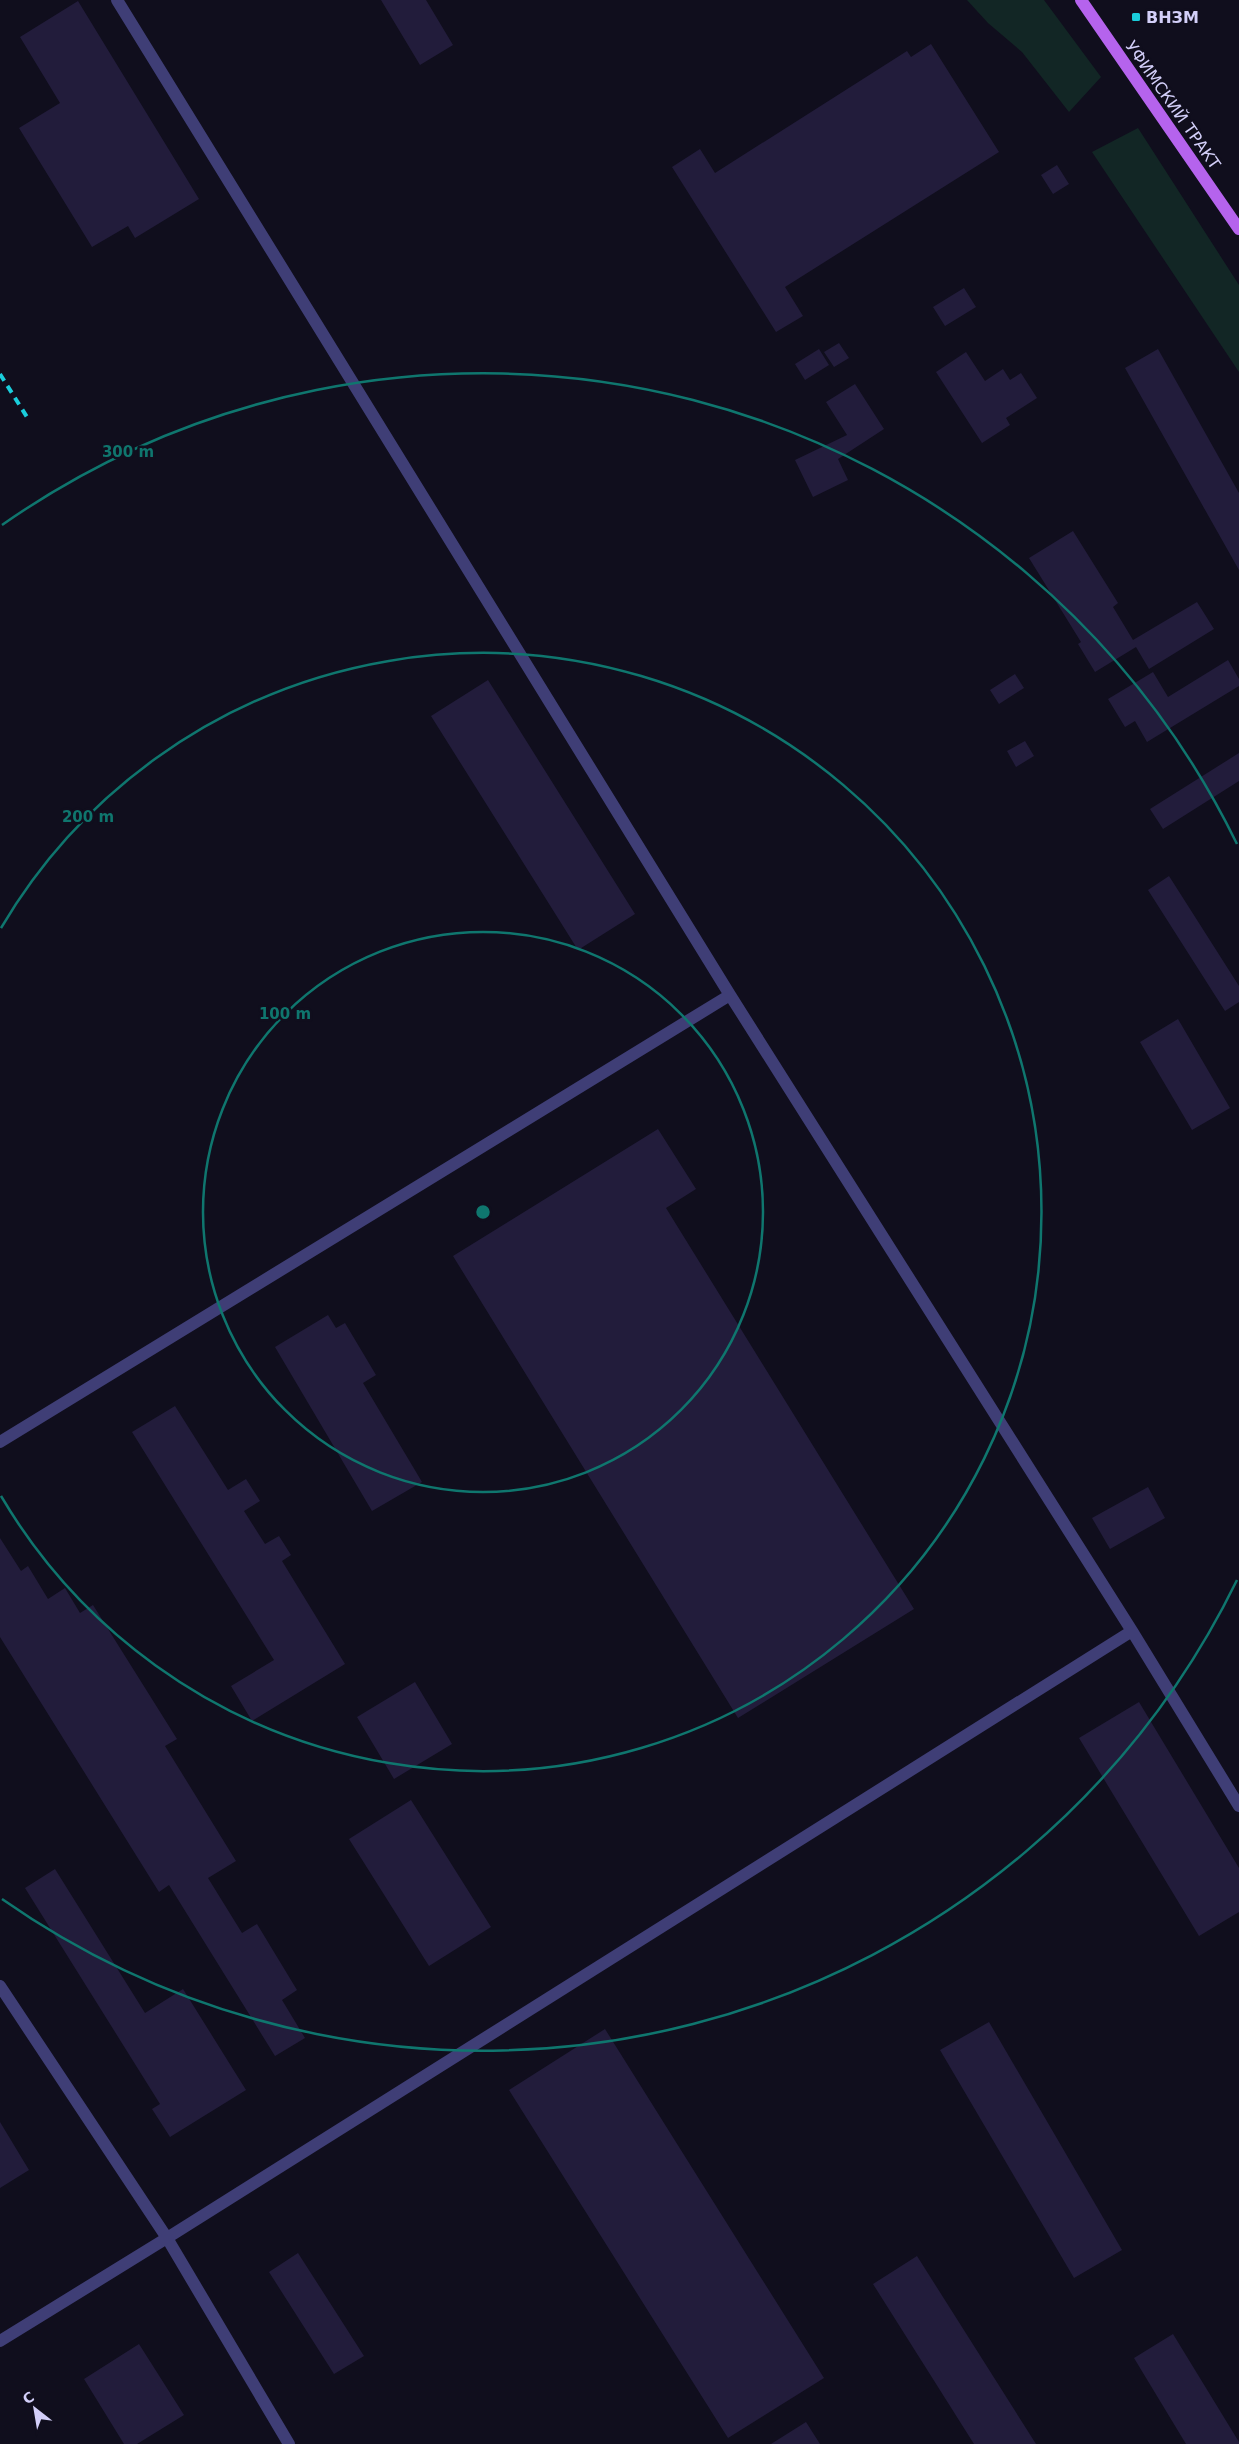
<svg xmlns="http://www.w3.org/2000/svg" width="1239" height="2444" font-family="'DejaVu Sans',sans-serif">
<rect width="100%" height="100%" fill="#100e1d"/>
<path fill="#122625" d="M967,0H1044L1101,77L1069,112L1022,52L988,23Z
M1138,128L1239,285V372L1092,152Z"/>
<path fill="#221c3b" d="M381,0H426L453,45L420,65Z
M78,1L199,199L135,238L128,226L92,247L19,128L60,103L20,37Z
M931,44L999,152L785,287L803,316L776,332L672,167L700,149L715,173L907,51L911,57Z
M1057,165L1069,184L1053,194L1041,175Z
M964,288L976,307L945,326L933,307Z
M839,343L849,358L834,367L824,352Z
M819,349L829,365L805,380L795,364Z
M1158,349L1239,493V570L1125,368Z
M966,352L985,381L1003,369L1010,380L1021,373L1037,398L1006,418L1010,425L982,443L936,372Z
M855,384L884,429L838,459L848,480L813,497L795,460L847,435L826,402Z
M1073,531L1118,603L1113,607L1133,640L1197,602L1214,629L1149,669L1136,647L1095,672L1078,644L1081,642L1029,558Z
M1228,660L1239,679V686L1147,742L1135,721L1125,727L1108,699L1153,672L1168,697Z
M1015,674L1024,688L999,704L990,690Z
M488,680L635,914L578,950L431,716Z
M1025,741L1034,756L1016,767L1007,751Z
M1239,753V781L1163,829L1150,809Z
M1169,876L1239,986V1002L1225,1011L1148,890Z
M1178,1019L1230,1108L1192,1130L1140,1042Z
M658,1129L696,1189L666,1208L914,1609L738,1718L453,1256Z
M328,1315L336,1328L345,1323L376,1375L363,1383L422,1482L372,1511L275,1347Z
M175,1406L228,1490L246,1479L260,1501L244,1511L265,1544L279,1536L291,1555L282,1561L345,1664L252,1721L231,1686L274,1660L132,1432Z
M1148,1487L1165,1518L1110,1549L1092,1518Z
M0,1538L21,1571L28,1566L48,1599L65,1588L80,1613L93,1605L177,1739L165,1746L236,1861L208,1878L242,1933L257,1924L297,1990L282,2000L305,2038L275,2056L169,1885L159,1892L0,1637Z
M415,1682L452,1744L394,1779L357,1717Z
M1139,1702L1239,1868V1912L1199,1936L1079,1738Z
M411,1800L491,1927L429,1966L349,1839Z
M55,1869L145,2013L183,1989L246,2090L170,2137L152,2109L160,2104L25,1888Z
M989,2022L1122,2250L1074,2278L940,2050Z
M605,2029L824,2378L728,2438L509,2090Z
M0,2122L29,2170L0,2188Z
M298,2253L364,2356L334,2374L269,2272Z
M917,2256L1036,2444H974L873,2284Z
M1173,2334L1239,2442V2444H1186L1134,2358Z
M139,2344L184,2415L137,2444H124L84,2379Z
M806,2422L820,2444H771Z"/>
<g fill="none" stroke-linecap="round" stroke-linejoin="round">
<path stroke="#3f3e76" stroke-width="12" d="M117,0L730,995L1132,1631L1239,1806
M0,1442L730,995
M0,1986L167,2238L289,2444
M0,2341L167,2238L1132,1631"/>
<path stroke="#b563ed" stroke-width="12" d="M1081,0L1239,229"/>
<path stroke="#1acddb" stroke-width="4" stroke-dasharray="8 6" stroke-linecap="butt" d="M0,374L27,417"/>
</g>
<g fill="none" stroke="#0f766e" stroke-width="2.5">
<circle cx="483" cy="1212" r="280"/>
<path d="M1 928A559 559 0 1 1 1 1496"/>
<path d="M1237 1580A839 839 0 0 1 2 1899M2 525A839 839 0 0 1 1237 844"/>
</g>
<rect fill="#1acddb" stroke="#100e1d" stroke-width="2" x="1131" y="12" width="10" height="10" rx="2.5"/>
<g text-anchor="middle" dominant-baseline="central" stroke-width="5" stroke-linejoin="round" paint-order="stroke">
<g font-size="16" font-weight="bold" fill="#d3cff9" stroke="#100e1d" text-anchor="start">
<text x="1146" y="17">ВНЗМ</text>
</g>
<g font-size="16" fill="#d3cff9" stroke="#100e1d">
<text transform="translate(1173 105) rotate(55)">УФИМСКИЙ ТРАКТ</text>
</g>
</g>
<circle cx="483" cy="1212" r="8" fill="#0f766e" stroke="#100e1d" stroke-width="2.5"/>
<g font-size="15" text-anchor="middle" font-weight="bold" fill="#0f766e" stroke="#100e1d" stroke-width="5" stroke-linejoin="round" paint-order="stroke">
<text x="128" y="457">300 m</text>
<text x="88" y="822">200 m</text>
<text x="285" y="1019">100 m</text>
</g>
<g transform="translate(35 2409) rotate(329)" stroke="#100e1d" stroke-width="4" paint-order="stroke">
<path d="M0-4L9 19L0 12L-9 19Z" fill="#d3cff9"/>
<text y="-8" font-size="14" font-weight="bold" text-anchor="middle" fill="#d3cff9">С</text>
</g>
</svg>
